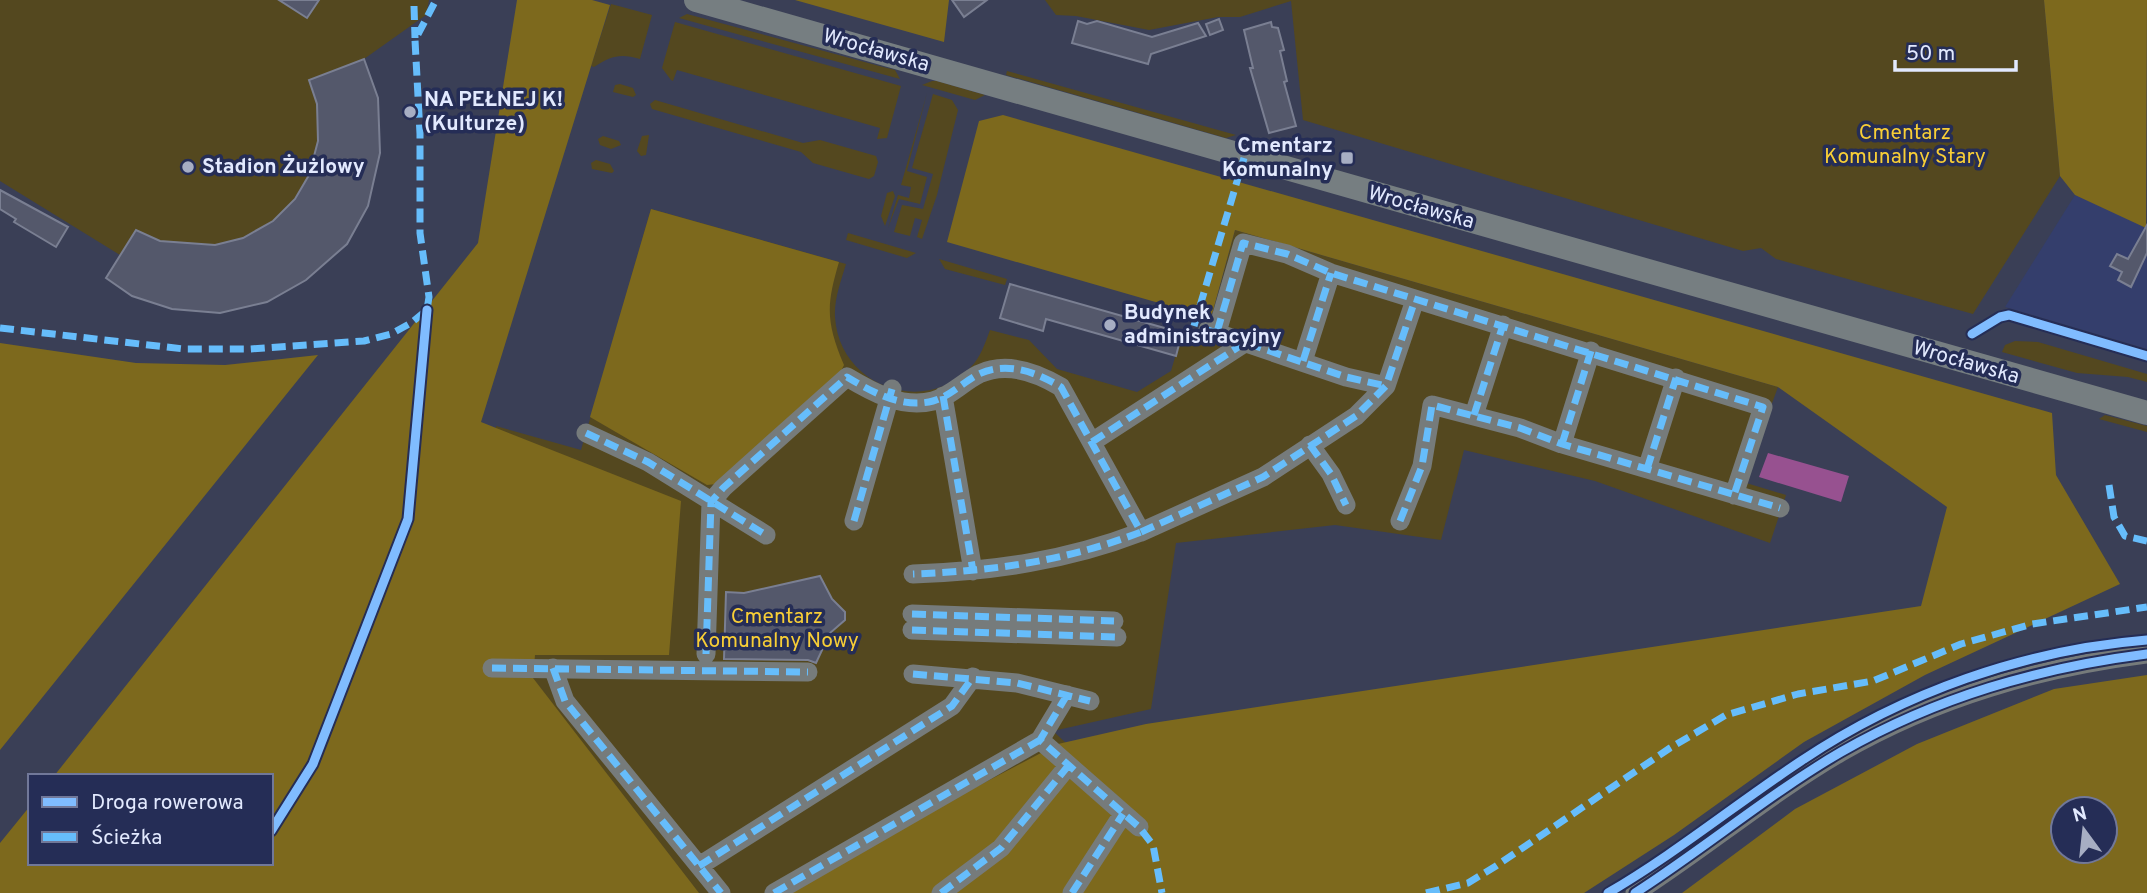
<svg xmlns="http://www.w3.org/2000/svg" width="2147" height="893" font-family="Overpass,sans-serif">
<rect width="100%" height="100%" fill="#3a3f56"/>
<path fill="#343e6c" d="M2075,195L2147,226V349L2005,307Z"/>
<path fill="#54481f" d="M0,0H429L426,15L364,59L378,98L380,153L347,244L306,280L267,302L220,313L172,309L132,296L120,255L0,181Z
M1045,0H2044L2060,176L1973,314L1776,259L1761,248L1743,251L1303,120L1291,1L1240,17H1218L1149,30L1076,16L1056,15Z
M611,4L652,15L640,59C620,53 611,56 594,67L591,66Z
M687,14L883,67L895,70L900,79L679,18Z
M675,22L901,86L887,138L877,139L880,128L677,70L673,81L671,80L662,68Z
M1007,71L1236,135L1226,138L1006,75Z
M932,81H937L985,95L975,100L922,85Z
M620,84L633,88L636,95L633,97L613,92L615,85Z
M927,93L907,171L927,177L920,204L899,199L888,228L898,195L909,198L911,187L901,185Z
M933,94L952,100L958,110L937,195L922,239L917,237L922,220L915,218L910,236L894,232L902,205L923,209L933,174L912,168Z
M655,100L803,143L820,140L876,156L878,162L874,176L869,179L813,163L801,152L652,109L650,104Z
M649,135L646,155L641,156L637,151L642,136Z
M603,136L619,141L621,145L611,149L600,145L598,139Z
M596,160L610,164L614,171L612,173L592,169L591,163Z
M893,191L895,196L885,226L881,216L887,193Z
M651,209L846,264C841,281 834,299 835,317C839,385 922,417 970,368C981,357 985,343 990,330L1029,340L1057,369L1137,392L1171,371L1181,337L1205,344L1235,230L1778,387L1743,482L1786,495L1770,543L1595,481L1464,450L1441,540L1335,525L1176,543L1151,709L1053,731L1144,815L1184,893H488L496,426L581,450Z
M848,233L916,253L907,258L846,240Z
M939,259L1007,279L1005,285L945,269Z
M2015,341L2038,342L2147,374V382L2128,377L2077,373L2002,352L2005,345Z
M2105,415L2147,426V432L2099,419Z"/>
<path fill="#7d691d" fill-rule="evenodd" d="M517,0H592L610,5L481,422L681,501L669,655H535L533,678L699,893H0V843L30,806V863H271V776H54L478,243Z
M795,0H949L944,42Z
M2044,0H2147L2146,228L2075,195L2060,176Z
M1003,115L2052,413L2056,475L2120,584L1925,675L1804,742L1674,835L1584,893H775L1058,744L1146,724L1921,606L1947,507L1778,387L1235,230L1211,318L947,242L979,121Z
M651,209L839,262C826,306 826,322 844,365L838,377L716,484L707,485L590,417Z
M0,343L136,363L225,365L318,355L0,750Z
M2147,675V893H1682L1795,809L1917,744L2054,689ZM2063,809H2105V851H2063Z"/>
<path fill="#975190" d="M1768,453L1849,476L1841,502L1759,477Z"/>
<path fill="#54586b" stroke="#7a7f92" stroke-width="2" d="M279,0H319L307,18Z
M952,0H987L964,17Z
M1219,19L1223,30L1210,35L1206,24Z
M1078,21L1087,24L1097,21L1152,37L1198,23L1206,36L1151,54L1148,64L1072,43Z
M1271,22L1272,27L1278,28L1284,50L1280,51L1287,81L1284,82L1296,126L1269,133L1250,68H1253L1244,30Z
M364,59L378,98L380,153L368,206L347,244L306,280L267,302L220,313L172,309L132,296L106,278L136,230L160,241L215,245L243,238L273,221L295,199L309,175L318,141L317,104L309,80Z
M0,190L68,227L56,247L14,222L16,219L0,209Z
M2147,225V253L2131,287L2118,280L2122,272L2110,266L2117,254L2128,259Z
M1010,284L1182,333L1176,356L1046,319L1043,331L1000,318Z
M820,576L832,599L845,612V620L830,633L816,663L808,660L724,659L726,592L744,593Z"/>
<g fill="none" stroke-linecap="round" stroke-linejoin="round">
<path stroke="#767b7b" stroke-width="19" d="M1208,330L1346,377L1386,386
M1217,332L1243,243L1287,254L1331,273L1763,407L1734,495
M1303,361L1331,273
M943,396L973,571
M1474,415L1503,325
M586,433L648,462L766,535
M1092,442L1246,342
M1562,444L1591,351
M1310,445L1331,474L1346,505
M1647,469L1676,378
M854,521L892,389
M1400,521L1422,466L1432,405L1520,428L1562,444L1780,508
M1141,532L1263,477L1356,416L1386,386L1415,300
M912,614L1114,621
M912,630L1117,637
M706,654L711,502L723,488L847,377C872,392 902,409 933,401C951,396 963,382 979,374C1007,361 1036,372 1061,387L1141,532C1066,561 993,571 913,574
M492,668L808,672
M553,668L565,701L721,893
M913,674L1017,683L1090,701
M1067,695L1040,740L1139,827
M699,866L952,706L973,677
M774,893L1040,740
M941,893L1001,848L1068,766
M1072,893L1123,814
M1635,893C1705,848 1769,794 1841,752C1937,697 2038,668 2147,654"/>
<path stroke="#767e81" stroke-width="24" d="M696,0L2147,413"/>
<path stroke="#66bdfb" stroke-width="7" stroke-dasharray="14 7" stroke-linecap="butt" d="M414,6L415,38
M1194,326L1244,158
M0,328L184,349H250L364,341L391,334L411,323L427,310L429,297L420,233V134L415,40L436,0
M1208,330L1346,377L1386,386
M1217,332L1243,243L1287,254L1331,273L1763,407L1734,495
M1303,361L1331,273
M943,396L973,571
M1474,415L1503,325
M586,433L648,462L766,535
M1092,442L1246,342
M1562,444L1591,351
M1310,445L1331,474L1346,505
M1647,469L1676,378
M2109,485L2114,517L2125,536L2147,541
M854,521L892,389
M1400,521L1422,466L1432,405L1520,428L1562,444L1780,508
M1141,532L1263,477L1356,416L1386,386L1415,300
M912,614L1114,621
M912,630L1117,637
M706,654L711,502L723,488L847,377C872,392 902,409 933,401C951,396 963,382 979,374C1007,361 1036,372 1061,387L1141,532C1066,561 993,571 913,574
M492,668L808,672
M553,668L565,701L721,893
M913,674L1017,683L1090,701
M1067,695L1040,740L1139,827L1153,845L1162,893
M699,866L952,706L973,677
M774,893L1040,740
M941,893L1001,848L1068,766
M1072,893L1123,814
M1426,893L1468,883L1496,866L1670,748L1726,715L1798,694L1873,681L1961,644L2032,624L2147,607"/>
<defs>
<path id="cycleway" d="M1972,334L2000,317L2009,315L2147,356
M271,831L313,764L408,519L427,310
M1608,893C1675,854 1736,804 1801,761C1904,692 2024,650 2147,640
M1635,893C1705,848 1769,794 1841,752C1937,697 2038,668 2147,654"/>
</defs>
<use href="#cycleway" stroke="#252d56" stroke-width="13"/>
<use href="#cycleway" stroke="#80bcff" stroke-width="9"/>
</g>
<g fill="#a7aec3" stroke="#252d56" stroke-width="2.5">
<circle cx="410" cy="112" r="7"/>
<rect x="1340" y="151" width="14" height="14" rx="3.5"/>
<circle cx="188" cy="167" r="7"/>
<circle cx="1110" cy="325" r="7"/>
</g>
<g text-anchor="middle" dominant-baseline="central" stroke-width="7" stroke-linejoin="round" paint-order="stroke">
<g font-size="21" fill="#e2e9fe" stroke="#252d56">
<text transform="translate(876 51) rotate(16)">Wrocławska</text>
<text transform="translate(1421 208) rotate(16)">Wrocławska</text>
<text transform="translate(1966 363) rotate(16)">Wrocławska</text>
</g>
<g font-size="21" font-weight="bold" fill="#e2e9fe" stroke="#252d56" text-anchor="start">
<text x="424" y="100">NA PEŁNEJ K!<tspan x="424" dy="24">(Kulturze)</tspan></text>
<text x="1333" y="146" text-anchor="end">Cmentarz<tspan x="1333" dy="24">Komunalny</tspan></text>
<text x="202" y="167">Stadion Żużlowy</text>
<text x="1124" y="313">Budynek<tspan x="1124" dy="24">administracyjny</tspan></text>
</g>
<g font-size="21" fill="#f8ce36" stroke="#252d56">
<text x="1905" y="133">Cmentarz<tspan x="1905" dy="24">Komunalny Stary</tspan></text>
<text x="777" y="617">Cmentarz<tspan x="777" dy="24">Komunalny Nowy</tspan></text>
</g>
</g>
<rect x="28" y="774" width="245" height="91" fill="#252d56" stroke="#717899" stroke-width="2"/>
<rect x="42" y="797" width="35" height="10" fill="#80bcff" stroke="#717899" stroke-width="2"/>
<text x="91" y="809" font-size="21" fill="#e2e9fe">Droga rowerowa</text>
<rect x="42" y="832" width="35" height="10" fill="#66bdfb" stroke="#717899" stroke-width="2"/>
<text x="91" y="844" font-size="21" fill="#e2e9fe">Ścieżka</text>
<g transform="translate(2084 830) rotate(345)"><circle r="33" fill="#252d56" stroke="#717899" stroke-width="2"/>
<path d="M0-5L12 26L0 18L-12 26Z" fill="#a7aec3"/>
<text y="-10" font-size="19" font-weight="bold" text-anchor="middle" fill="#e2e9fe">N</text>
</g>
<path d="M1895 60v10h121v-10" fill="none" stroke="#e2e9fe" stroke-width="3.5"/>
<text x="1906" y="60" font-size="21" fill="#e2e9fe" stroke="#252d56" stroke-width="5" paint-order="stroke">50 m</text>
</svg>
